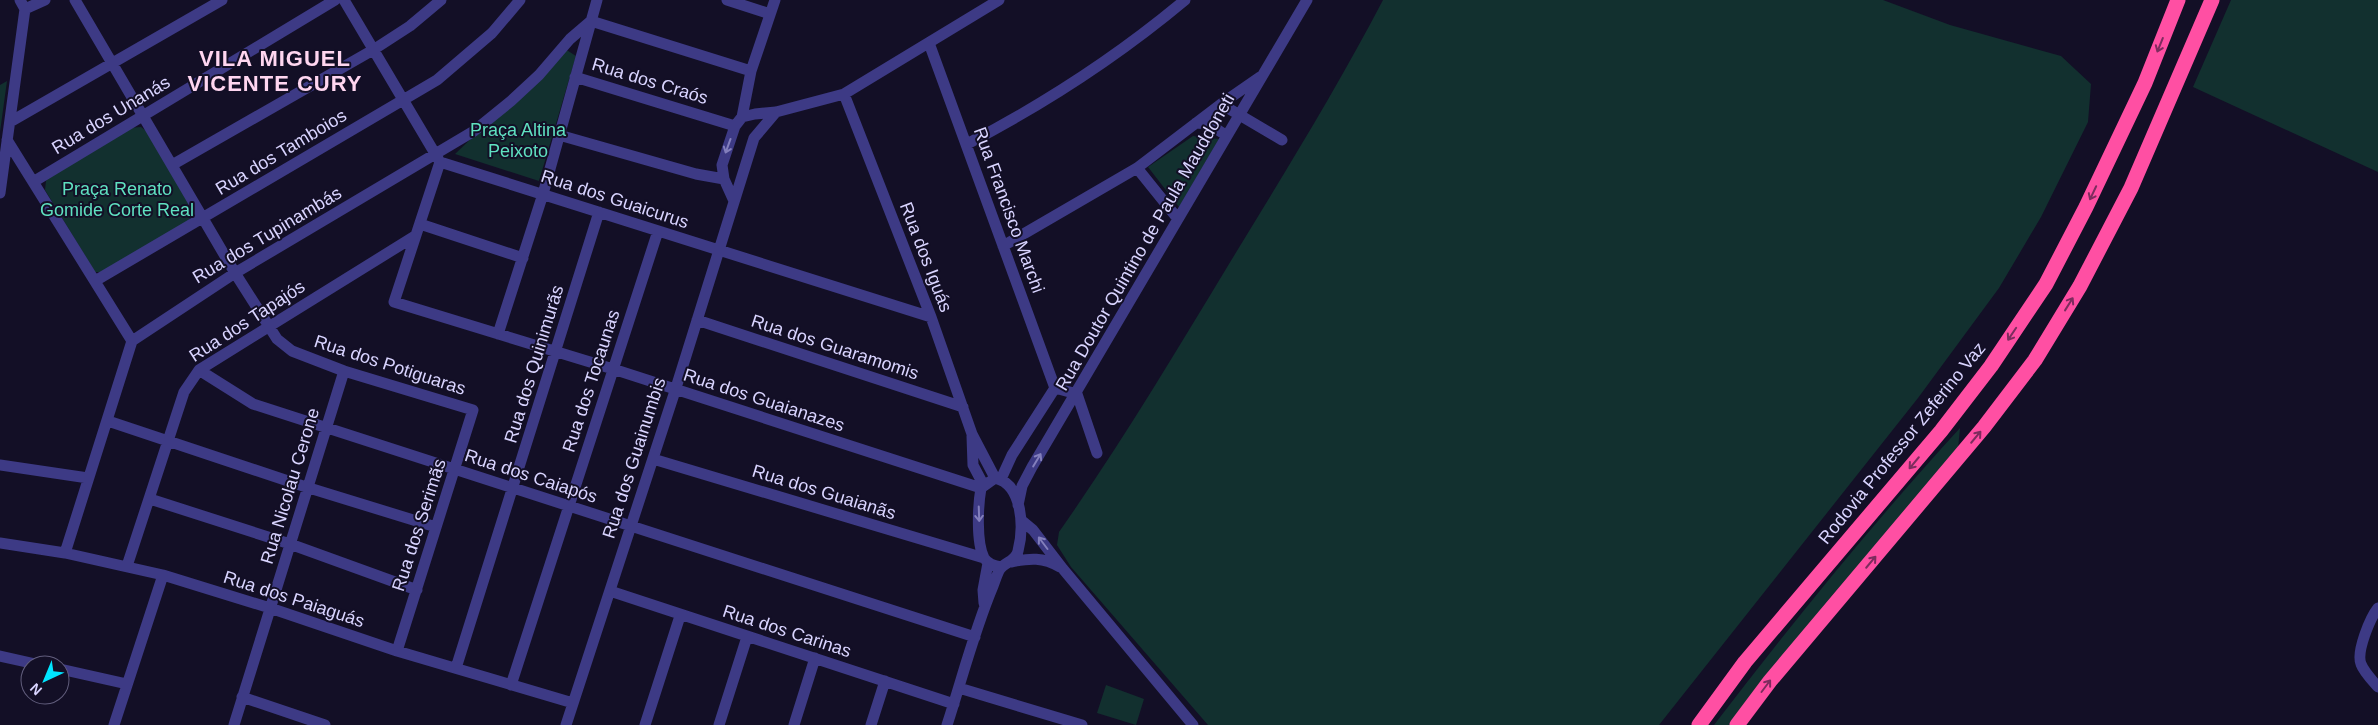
<svg xmlns="http://www.w3.org/2000/svg" width="2378" height="725" font-family="Arial,sans-serif">
<rect width="100%" height="100%" fill="#130f26"/>
<path fill="#12302f" d="M1383,0H1883L1950,25L2061,56L2091,84L2088,122L2041,217L1999,288L1918,398L1659,725H1208L1071,567L1057,545L1059,532C1120,445 1174,355 1229,264C1282,177 1336,90 1383,0Z
M2231,0H2378V172L2193,87Z
M565,49L576,56L539,181L455,154Z
M7,81L0,132V85Z
M141,127L149,133L192,205L193,214L185,226L101,272H95L45,190L46,181L52,173L129,128Z
M1193,136L1219,139L1179,207L1148,167Z
M1960,428L1958,449L1830,598L1731,725H1714C1792,623 1873,523 1960,428Z
M1106,685L1144,699L1136,725L1097,713Z"/>
<g fill="none" stroke-linecap="round" stroke-linejoin="round">
<path stroke="#3d3a85" stroke-width="11" d="M75,0L235,273L277,339L292,351L344,371L473,410L397,651
M344,0L440,162L931,317
M727,0L770,14
M25,9L45,0
M591,21L751,71
M929,43L1055,388L1077,394
M575,77L735,126
M844,94L931,317L972,434L995,478
M1221,104L1282,140
M742,117L751,71L775,0
M10,122L222,0
M1196,123L1209,124L1227,136
M559,135L696,174L724,179
M7,140L132,341
M967,144C1044,104 1118,56 1185,0
M440,162L394,302L613,369L981,488
M172,165L373,50L410,26L441,0
M1137,168L1178,219
M33,182L335,0
M0,193L25,9L20,0
M734,201L724,179L722,165L735,126L742,117L755,114L776,112L844,94L999,0
M420,224L523,258
M1003,246L1137,168L1221,104L1260,77
M95,281L437,80L492,33L520,0
M697,320L963,407
M498,334L543,194L597,0
M199,370L253,404L975,637
M1077,394L1097,453
M108,421L306,487L436,527
M972,436L973,465L983,484
M653,459L984,558
M0,465L88,478
M1001,479L1012,455L1055,388
M150,499L290,544L417,590
M1018,505L1022,486L1032,467L1307,0
M1021,520L1033,530L1063,569L1193,725
M0,543L65,553L163,575L270,608L397,651L573,703
M65,553L132,341L235,273L474,131L511,101L539,75L570,39L591,21
M1011,562C1030,558 1043,557 1060,567
M127,566L184,392L199,370L415,236
M610,591L954,704
M984,603L983,590L988,563
M2378,608C2370,618 2356,652 2361,664C2364,672 2372,680 2378,687
M0,656L40,665
M456,668L599,212
M60,669L127,684
M511,685L658,231
M959,688L1082,725
M242,697L325,725
M114,725L163,575
M234,725L344,371
M566,725L675,391L754,138L776,112
M645,725L680,616
M719,725L747,637
M794,725L815,658
M871,725L885,681
M947,725C962,679 974,631 993,586C995,581 997,574 1000,569C1005,562 1016,561 1018,551C1024,528 1023,484 995,478L981,488C978,505 976,542 984,558C988,564 995,566 1001,567"/>
<path stroke="#ff4fa3" stroke-width="15" d="M1699,725L1745,662L1941,431L1991,366L2046,284L2086,207L2145,83L2178,0
M1737,725L1770,681L1984,427L2035,360L2080,286L2131,188L2212,0"/>
</g>
<defs><path id="oneway-shaft" d="M-6 0H5M1.5-3L5.5 0L1.5 3" fill="none" stroke-width="1.6" stroke-linecap="round" stroke-linejoin="round" transform="scale(1.25)"/></defs>
<g stroke="#7d2c5e">
<use href="#oneway-shaft" transform="translate(2160 45) rotate(112)"/>
<use href="#oneway-shaft" transform="translate(2093 193) rotate(115)"/>
<use href="#oneway-shaft" transform="translate(2069 304) rotate(-58)"/>
<use href="#oneway-shaft" transform="translate(2012 334) rotate(124)"/>
<use href="#oneway-shaft" transform="translate(1976 437) rotate(-50)"/>
<use href="#oneway-shaft" transform="translate(1914 463) rotate(130)"/>
<use href="#oneway-shaft" transform="translate(1871 562) rotate(-50)"/>
<use href="#oneway-shaft" transform="translate(1766 686) rotate(-53)"/>
</g>
<g stroke="#837fbc">
<use href="#oneway-shaft" transform="translate(728 146) rotate(110)"/>
<use href="#oneway-shaft" transform="translate(1037 460) rotate(-59)"/>
<use href="#oneway-shaft" transform="translate(979 514) rotate(88)"/>
<use href="#oneway-shaft" transform="translate(1043 543) rotate(-127)"/>
</g>
<g text-anchor="middle" dominant-baseline="central" stroke-width="4" stroke-linejoin="round" paint-order="stroke">
<g font-size="18" fill="#d9d4ff" stroke="#130f26">
<text transform="translate(650 81) rotate(17)">Rua dos Craós</text>
<text transform="translate(111 115) rotate(-31)">Rua dos Unanás</text>
<text transform="translate(281 152) rotate(-31)">Rua dos Tamboios</text>
<text transform="translate(615 199) rotate(18)">Rua dos Guaicurus</text>
<text transform="translate(1009 210) rotate(70)">Rua Francisco Marchi</text>
<text transform="translate(267 235) rotate(-31)">Rua dos Tupinambás</text>
<text transform="translate(1145 242) rotate(-60)">Rua Doutor Quintino de Paula Mauddoneti</text>
<text transform="translate(926 257) rotate(69)">Rua dos Iguás</text>
<text transform="translate(247 321) rotate(-33)">Rua dos Tapajós</text>
<text transform="translate(835 347) rotate(18)">Rua dos Guaramomis</text>
<text transform="translate(534 364) rotate(-73)">Rua dos Quinimurãs</text>
<text transform="translate(390 365) rotate(18)">Rua dos Potiguaras</text>
<text transform="translate(591 381) rotate(-72)">Rua dos Tocaunas</text>
<text transform="translate(764 400) rotate(18)">Rua dos Guaianazes</text>
<text transform="translate(1902 443) rotate(-51)">Rodovia Professor Zeferino Vaz</text>
<text transform="translate(634 458) rotate(-72)">Rua dos Guainumbis</text>
<text transform="translate(531 476) rotate(18)">Rua dos Caiapós</text>
<text transform="translate(290 486) rotate(-73)">Rua Nicolau Cerone</text>
<text transform="translate(824 492) rotate(17)">Rua dos Guaianãs</text>
<text transform="translate(419 525) rotate(-72)">Rua dos Serimãs</text>
<text transform="translate(294 599) rotate(18)">Rua dos Paiaguás</text>
<text transform="translate(787 631) rotate(18)">Rua dos Carinas</text>
</g>
<g font-size="18" fill="#5fe0c0" stroke="#130f26">
<text x="518" y="130">Praça Altina<tspan x="518" dy="21">Peixoto</tspan></text>
<text x="117" y="189">Praça Renato<tspan x="117" dy="21">Gomide Corte Real</tspan></text>
</g>
<g font-size="22" font-weight="bold" letter-spacing="1" fill="#ffd6f0" stroke="#130f26">
<text x="275" y="58">VILA MIGUEL<tspan x="275" dy="25">VICENTE CURY</tspan></text>
</g>
</g>
<g transform="translate(45 680) rotate(224)"><circle r="24" fill="#130f26" stroke="#625e7d"/>
<path d="M0-4L9 19L0 12L-9 19Z" fill="#00e5ff"/>
<text y="-8" font-size="14" font-weight="bold" text-anchor="middle" fill="#d9d4ff">N</text>
</g>
</svg>
